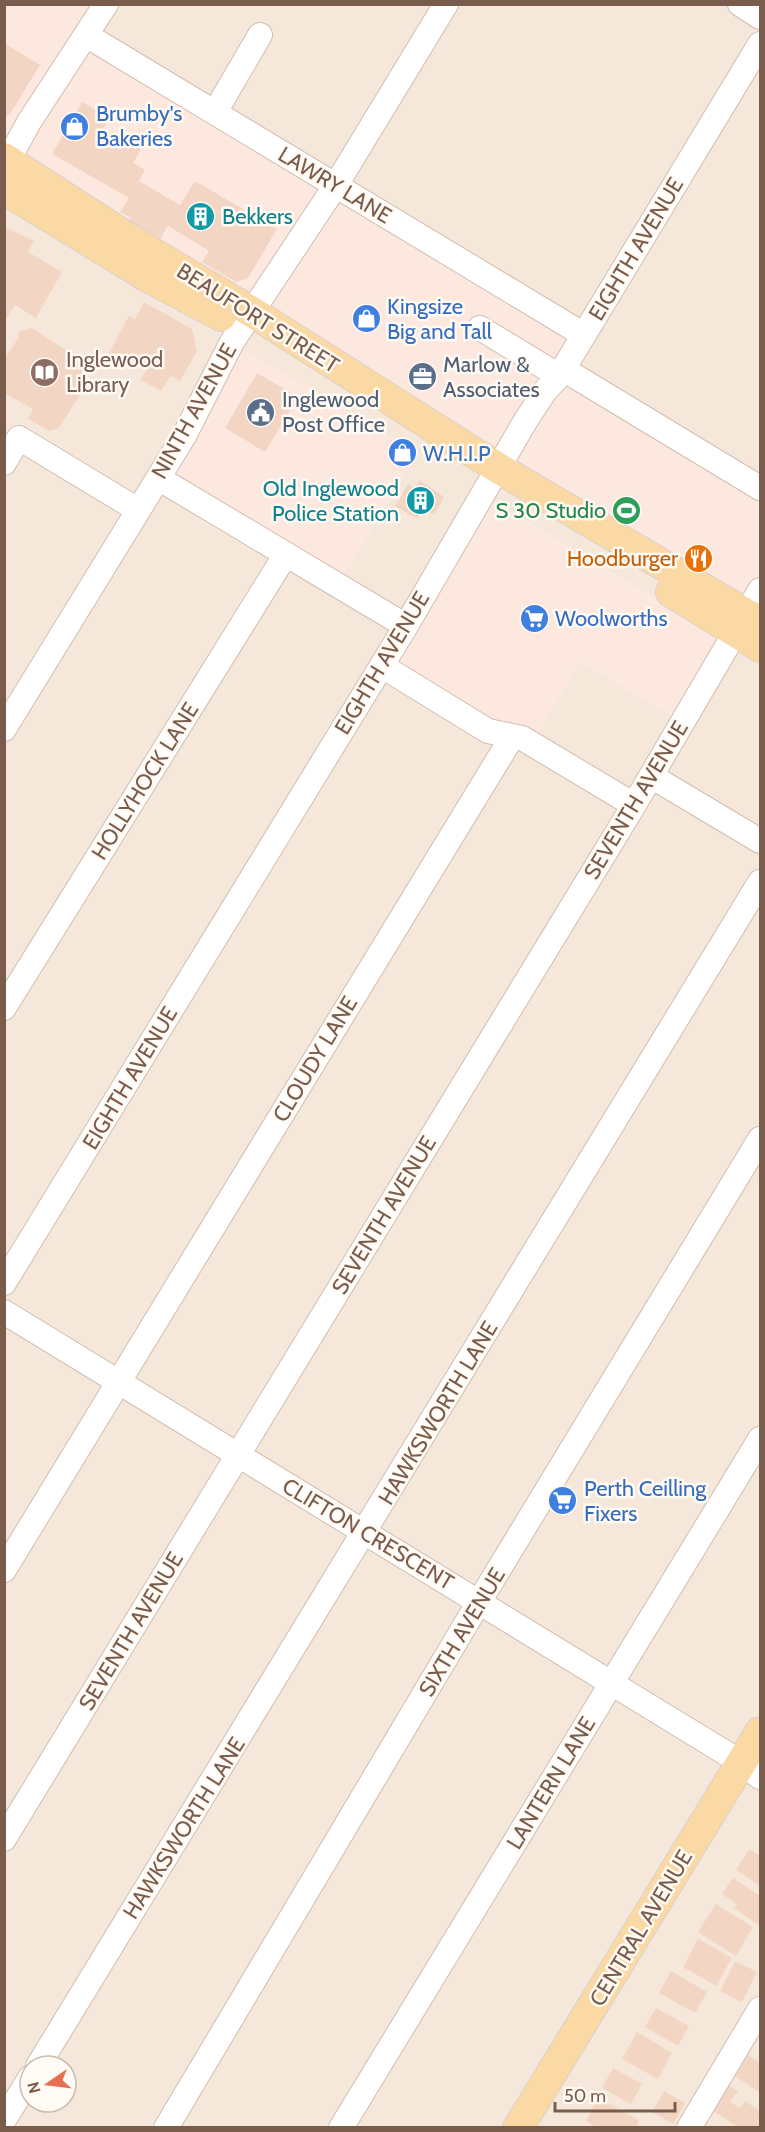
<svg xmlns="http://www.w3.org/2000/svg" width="765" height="2132" font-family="Cabin,sans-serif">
<rect width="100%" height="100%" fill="#fdf6ec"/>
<path fill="#f5e8da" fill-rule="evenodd" d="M5,5H760V2127L5,2128ZM30,2066H66V2102H30Z"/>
<path fill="#fde8e0" d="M4,5H106L87,35L584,335L564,369L760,488V607L506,454L294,323L260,298L5,147Z
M232,342L418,453L338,585L158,478Z
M482,494L729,643L683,723L580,662L531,743L382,666Z"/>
<path fill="#f3d5c3" d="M4,43L40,65L10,114L4,118Z
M82,102L110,118L98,137L106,142L112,132L141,149L133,163L145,170L139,181L180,205L195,181L277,229L248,278L236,282L202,262L209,251L168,226L159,241L129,223L131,218L120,212L129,198L52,154Z
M4,228H7L34,241L28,252L62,272L36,318L15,305L7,318L4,316Z
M144,302L192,329L197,351L180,381L171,376L161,391L141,380L149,365L132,357L125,367L106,358L129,316L135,319Z
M32,328L83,361L88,382L59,428L50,431L28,419L33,409L4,393V359L19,337L18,332Z
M257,373L298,397L265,452L225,428Z
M420,480L444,497L434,515L423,508L417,519L395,506L408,484L415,488Z
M749,1849L760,1856V1886L736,1870Z
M733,1878L760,1896V1926L734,1908L737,1904L722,1894Z
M716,1904L753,1927L736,1956L698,1932Z
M698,1939L732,1958L716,1986L683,1967Z
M735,1961L757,1972L742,2002L720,1991Z
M671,1971L707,1992L695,2013L659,1993Z
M656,2008L689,2026L678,2046L645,2027Z
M637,2032L672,2053L658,2079L622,2059Z
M748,2055L760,2063V2093L735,2076Z
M613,2068L642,2084L631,2104L602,2088Z
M722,2081L738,2091L730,2102L740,2108L745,2101L760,2111V2128H739L706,2106Z
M664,2091L685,2103L673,2124L652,2112Z
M598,2098L639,2120L636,2128H598L586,2121Z"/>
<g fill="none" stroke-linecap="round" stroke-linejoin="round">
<defs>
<path id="minor" d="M740,4L760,17
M86,35L584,335
M215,112L260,35
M4,168L29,122L106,4
M480,328L559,376
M563,369L760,488
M4,463L19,438L138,510
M158,478L406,626
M382,666L488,731L522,738L634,805
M4,729L184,436L232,342L336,185L446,4
M651,776L760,841
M4,1008L286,554
M4,1283L406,626L526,420L545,391L559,376L760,44
M4,1312L742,1763L760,1777
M4,1570L512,737
M4,1839L634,805L760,590
M38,2066L760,882
M4,2120L30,2078
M166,2128L479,1602L760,1139
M341,2128L760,1439
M689,2128L760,2009"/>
<path id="major" d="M4,158L139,245L252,312L498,468L760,622
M4,189L148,277L221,316
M671,592L760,647
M518,2128L760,1732"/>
</defs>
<use href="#minor" stroke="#d1beb0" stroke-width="26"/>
<use href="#major" stroke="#dad1cd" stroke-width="32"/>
<use href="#minor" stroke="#fff" stroke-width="24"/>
<use href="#major" stroke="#fbd9a5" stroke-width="30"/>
</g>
<defs>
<symbol id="shop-disc" viewBox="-11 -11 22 22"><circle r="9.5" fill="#3f7fe0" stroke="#fffaf3"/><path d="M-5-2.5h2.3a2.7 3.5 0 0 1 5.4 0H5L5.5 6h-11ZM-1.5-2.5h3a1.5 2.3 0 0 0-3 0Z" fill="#fff"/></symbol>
<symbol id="building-disc" viewBox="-11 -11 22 22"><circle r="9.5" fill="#0f9aa8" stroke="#fffaf3"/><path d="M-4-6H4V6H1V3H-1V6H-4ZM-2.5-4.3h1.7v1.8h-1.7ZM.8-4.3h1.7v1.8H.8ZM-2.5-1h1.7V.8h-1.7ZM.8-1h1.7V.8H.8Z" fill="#fff"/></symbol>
<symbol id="library-disc" viewBox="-11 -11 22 22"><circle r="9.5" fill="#8d6e63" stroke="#fffaf3"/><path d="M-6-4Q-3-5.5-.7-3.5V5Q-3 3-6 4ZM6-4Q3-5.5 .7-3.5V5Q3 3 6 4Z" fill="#fff"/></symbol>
<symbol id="office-disc" viewBox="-11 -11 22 22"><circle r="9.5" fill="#5c6f8a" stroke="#fffaf3"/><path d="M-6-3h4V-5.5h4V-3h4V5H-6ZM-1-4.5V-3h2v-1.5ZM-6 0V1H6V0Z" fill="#fff"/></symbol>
<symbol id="civic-disc" viewBox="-11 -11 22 22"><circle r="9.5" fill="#5c6f8a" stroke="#fffaf3"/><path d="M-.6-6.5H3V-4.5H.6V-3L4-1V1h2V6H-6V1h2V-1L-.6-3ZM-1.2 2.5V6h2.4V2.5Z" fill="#fff"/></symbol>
<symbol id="stadium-disc" viewBox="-11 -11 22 22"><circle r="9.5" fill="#2e9e5b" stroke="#fffaf3"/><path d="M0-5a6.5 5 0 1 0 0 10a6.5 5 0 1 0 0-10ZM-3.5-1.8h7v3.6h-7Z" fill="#fff"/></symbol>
<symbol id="restaurant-disc" viewBox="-11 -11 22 22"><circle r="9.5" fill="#e8710a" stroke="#fffaf3"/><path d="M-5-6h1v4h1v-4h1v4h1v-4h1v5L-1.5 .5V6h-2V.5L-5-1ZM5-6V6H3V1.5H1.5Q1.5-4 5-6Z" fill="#fff"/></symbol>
<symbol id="supermarket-disc" viewBox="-11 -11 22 22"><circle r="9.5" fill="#3f7fe0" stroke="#fffaf3"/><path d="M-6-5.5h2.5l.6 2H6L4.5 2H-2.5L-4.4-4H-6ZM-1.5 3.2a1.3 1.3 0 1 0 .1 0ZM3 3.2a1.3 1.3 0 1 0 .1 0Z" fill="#fff"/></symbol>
</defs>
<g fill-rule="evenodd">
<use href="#shop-disc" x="58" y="110" width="33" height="33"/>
<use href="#building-disc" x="184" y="200" width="33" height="33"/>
<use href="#shop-disc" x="350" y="302" width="33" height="33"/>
<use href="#library-disc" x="28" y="356" width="33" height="33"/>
<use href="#office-disc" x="406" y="360" width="33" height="33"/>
<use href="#civic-disc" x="244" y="396" width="33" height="33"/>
<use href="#shop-disc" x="386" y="436" width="33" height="33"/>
<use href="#building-disc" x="404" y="484" width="33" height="33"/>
<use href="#stadium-disc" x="610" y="494" width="33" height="33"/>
<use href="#restaurant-disc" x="682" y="542" width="33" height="33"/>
<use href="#supermarket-disc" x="518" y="602" width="33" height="33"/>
<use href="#supermarket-disc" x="546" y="1484" width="33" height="33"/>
</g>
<g text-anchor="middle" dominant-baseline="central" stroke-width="5" stroke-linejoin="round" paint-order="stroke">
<g font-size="22" fill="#366cbe" stroke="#fffaf3" text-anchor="start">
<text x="96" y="113">Brumby's<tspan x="96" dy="25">Bakeries</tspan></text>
<text x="387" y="306">Kingsize<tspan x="387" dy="25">Big and Tall</tspan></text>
<text x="423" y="453">W.H.I.P</text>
<text x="555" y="618">Woolworths</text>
<text x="584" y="1488">Perth Ceilling<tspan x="584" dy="25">Fixers</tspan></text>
</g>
<g font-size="22" fill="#7a5c4d" stroke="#fffaf3">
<text transform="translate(335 185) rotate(31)">LAWRY LANE</text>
<text transform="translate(636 249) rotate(-59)">EIGHTH AVENUE</text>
<text transform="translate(258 318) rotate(32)">BEAUFORT STREET</text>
<text transform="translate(194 411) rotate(-61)">NINTH AVENUE</text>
<text transform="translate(382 663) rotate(-59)">EIGHTH AVENUE</text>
<text transform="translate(145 781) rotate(-58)">HOLLYHOCK LANE</text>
<text transform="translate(636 800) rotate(-59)">SEVENTH AVENUE</text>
<text transform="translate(315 1059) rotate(-59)">CLOUDY LANE</text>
<text transform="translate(130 1078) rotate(-59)">EIGHTH AVENUE</text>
<text transform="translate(384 1215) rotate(-59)">SEVENTH AVENUE</text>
<text transform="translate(438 1413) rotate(-59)">HAWKSWORTH LANE</text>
<text transform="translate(368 1534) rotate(31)">CLIFTON CRESCENT</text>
<text transform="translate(131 1631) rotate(-59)">SEVENTH AVENUE</text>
<text transform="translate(462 1632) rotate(-59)">SIXTH AVENUE</text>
<text transform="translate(551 1783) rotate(-59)">LANTERN LANE</text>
<text transform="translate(184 1828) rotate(-58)">HAWKSWORTH LANE</text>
<text transform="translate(641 1928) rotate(-59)">CENTRAL AVENUE</text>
</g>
<g font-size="22" fill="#0d838f" stroke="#fffaf3" text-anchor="start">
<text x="222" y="216">Bekkers</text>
<text x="399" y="488" text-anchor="end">Old Inglewood<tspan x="399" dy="25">Police Station</tspan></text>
</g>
<g font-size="22" fill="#785e54" stroke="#fffaf3" text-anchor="start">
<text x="66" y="359">Inglewood<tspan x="66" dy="25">Library</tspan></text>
</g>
<g font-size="22" fill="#4e5e75" stroke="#fffaf3" text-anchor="start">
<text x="443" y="364">Marlow &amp;<tspan x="443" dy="25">Associates</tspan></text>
<text x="282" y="399">Inglewood<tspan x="282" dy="25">Post Office</tspan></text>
</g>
<g font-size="22" fill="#27864d" stroke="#fffaf3" text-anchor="end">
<text x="606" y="510">S 30 Studio</text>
</g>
<g font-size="22" fill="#c56008" stroke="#fffaf3" text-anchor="end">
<text x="678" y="558">Hoodburger</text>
</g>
</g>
<rect width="765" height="2132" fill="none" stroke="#7a5c4d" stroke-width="12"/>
<g transform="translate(48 2084) rotate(256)"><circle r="28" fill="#fffaf3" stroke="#cabbb1" stroke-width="1.5"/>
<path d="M0-4.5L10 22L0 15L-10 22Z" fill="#e76f51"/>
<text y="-9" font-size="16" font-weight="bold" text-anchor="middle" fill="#7a5c4d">N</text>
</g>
<path d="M555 2102v9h120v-9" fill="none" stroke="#7a5c4d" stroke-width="3"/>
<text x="564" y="2102" font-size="18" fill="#7a5c4d" stroke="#fffaf3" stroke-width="4.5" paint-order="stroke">50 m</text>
</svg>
